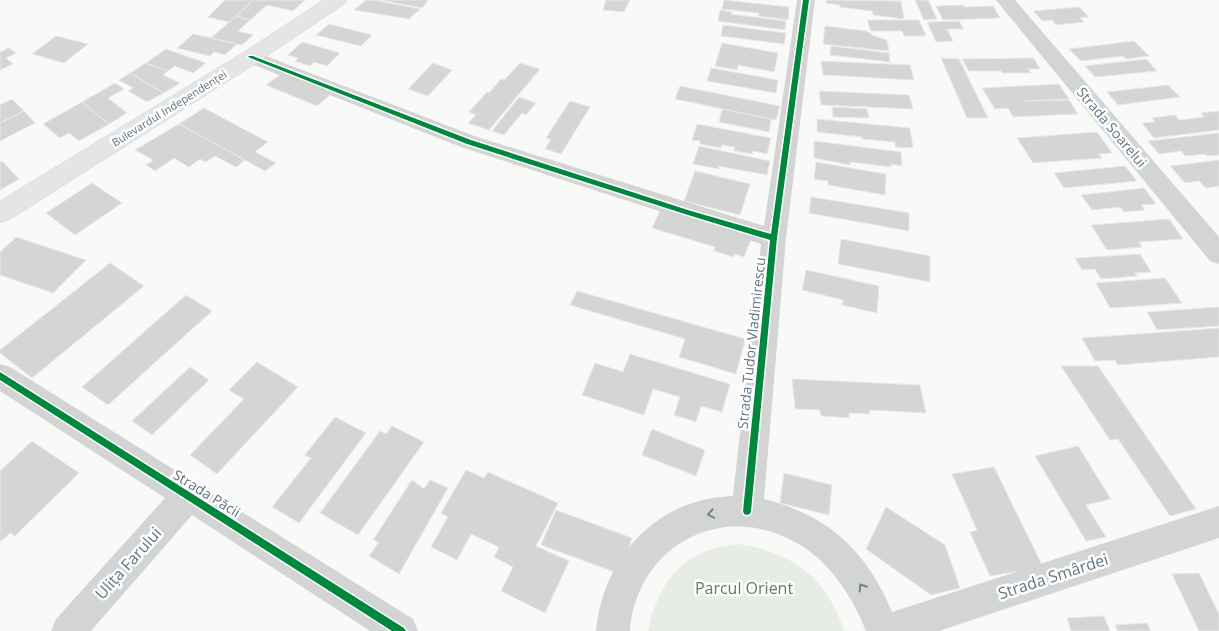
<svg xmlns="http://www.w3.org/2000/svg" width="1219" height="631" font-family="'Open Sans',sans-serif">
<rect width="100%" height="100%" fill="#f9f9f8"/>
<path fill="#e8ece6" d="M737,544C792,551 827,578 844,631H648C659,580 683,550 737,544Z"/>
<path fill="#d4d6d6" stroke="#e8e8e8" d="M225,0H253L229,22L208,17Z
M253,0H305L293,11L267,5L250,20L236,16Z
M366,0H373L420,9L409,19L354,10Z
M380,0H428L422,8Z
M606,0H630L624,12L603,10Z
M724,0L789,7L788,20L758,16L759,13L722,9Z
M826,0L901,1L904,19L873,15L872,11L839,7L840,5L826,3Z
M915,0H928L937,19L924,20Z
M963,5L964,7L993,6L1000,18L943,20L936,6Z
M1079,7L1089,17L1080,18L1084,22L1056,25L1052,20L1043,21L1033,11Z
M720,10L732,12L731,14L786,21L785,30L718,21Z
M236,16L250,20L238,31L253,35L242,45L211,38Z
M867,20H919L926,36H904L902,31H871Z
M959,21L964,29H947L953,41L936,42L927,22Z
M329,24L372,35L361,46L316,35Z
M723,25L786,33L784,44L721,36Z
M825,26L866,31L874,36L887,40L889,51L823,44Z
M193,34L211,38L237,44L225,55L214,52L210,56L177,48Z
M56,36L88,44L64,63L32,54Z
M1134,41L1149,56L1126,59L1123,56L1081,61L1069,49Z
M302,42L340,53L327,66L314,62L310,66L295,61L298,58L288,55Z
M722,43L778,53L774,72L738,65L737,70L715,66Z
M831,46L889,53L890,62L830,55Z
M9,48L16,53L6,58L13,64L0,70V52Z
M166,49L206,63L193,73L175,66L168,71L146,63Z
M941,58L959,59L988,118H967Z
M1034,58L1040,69H1028L1031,73H1003L1001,71H969L962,59Z
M1146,59L1157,71L1095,77L1085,66Z
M821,61L910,65L914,80L823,75Z
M146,63L168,71L163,75L180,83L164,93L130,73Z
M433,63L452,70L428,96L408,89Z
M520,63L540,69L489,130L468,123L476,115L469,112L487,92L489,93L501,79L504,80Z
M711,68L778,80L776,93L707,81Z
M130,73L164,93L147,102L128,91L133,88L119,80Z
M281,74L332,93L317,106L266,85Z
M115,83L124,89L108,98L127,113L109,124L82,102Z
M1059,84L1069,99L1025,101L1069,100L1078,114L1013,117L1008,108L995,109L982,88Z
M1168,85L1180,97L1118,105L1107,92Z
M680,86L780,106L776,120L675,99Z
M819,91L909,95L913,109L821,105Z
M519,97L536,103L526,115L522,113L504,135L492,131Z
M12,99L24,111L0,123V105Z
M570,101L590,107L561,154L545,149L551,139L546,138Z
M82,102L109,124L79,141L69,133L60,138L43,124Z
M832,107L867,109L869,118L833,117Z
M204,108L268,142L255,152L276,163L265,171L179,124Z
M722,109L771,119L769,132L719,122Z
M24,111L35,123L0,141V123Z
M1219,111V130L1154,138L1142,123L1155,122L1152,118L1175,115L1179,120L1204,117L1201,113Z
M817,119L910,128L913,148L895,147V142L862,139V137L817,132Z
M179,124L245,160L236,167L215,156L206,162L200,159L189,167L174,158L155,171L146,165L153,160L135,150Z
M697,124L771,138L767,154L753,151L752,154L734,151L735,147L722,145L721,148L700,144V141L692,140Z
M1097,132L1112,153L1099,154L1102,158L1033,163L1017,138Z
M1219,133V155L1207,156L1205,154L1185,156L1181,151L1159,154L1148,141Z
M814,141L901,152L902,166L891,164V167L850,162V165L814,158Z
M699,146L770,161L767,175L719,166V169L693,164Z
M1219,160V186L1206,188L1199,181L1185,183L1170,166Z
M2,161L19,179L0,190V162Z
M816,162L886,174L885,195L828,185V181L814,179Z
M1125,166L1137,181L1064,188L1054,173Z
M695,171L750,184L740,215L684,201Z
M92,183L122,203L75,235L46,213Z
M1144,188L1156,204L1141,205L1145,210L1124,212L1120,207L1092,210L1081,195Z
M811,197L909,213V231L809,213Z
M661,209L752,237L744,257L735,254L734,257L714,251L715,247L652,228Z
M1169,219L1183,239L1139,242L1142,247L1107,250L1091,225Z
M16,237L86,260L53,293L0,275V252Z
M841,239L930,256V282L838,264Z
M1140,254L1151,272L1135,273L1137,276L1101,279L1095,269L1082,270L1075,258Z
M110,263L144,286L32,378L0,353V350Z
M806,270L879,286L877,313L842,305L843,300L802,290Z
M1165,278L1182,303L1110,308L1096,283Z
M577,291L745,339L736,374L679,357L685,339L570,305Z
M186,295L212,311L108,405L82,387Z
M1219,307V326L1157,330L1147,312Z
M1219,328V357L1118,365L1115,360L1095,361L1082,338Z
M630,354L730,384L722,412L701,406L696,422L674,415L680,397L653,389L644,415L582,395L595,363L623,372Z
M257,362L298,387L217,474L190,455L244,399L229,390Z
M1061,366H1098L1196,509L1170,516L1118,439L1110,440Z
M190,367L209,380L152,435L132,421Z
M792,379L920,385L926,413L869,410L870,414L849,413V418L821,416L820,410L795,409Z
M335,417L366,433L299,523L272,507L311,458L305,455Z
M392,426L424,442L358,535L320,513L380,431L386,434Z
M652,429L705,450L696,476L642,455Z
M32,441L79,473L15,536L10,533L0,542V471Z
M1078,446L1111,499L1086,505L1106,537L1086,541L1035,456Z
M994,467L1043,567L990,576L970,532L977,530L952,474Z
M466,470L484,478L488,472L558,503L536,546L569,561L545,613L501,591L513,567L494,557L499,547L471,534L457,560L431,547L448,517L441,513Z
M784,473L832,485L829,515L780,503Z
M412,480L424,489L430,480L448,488L399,574L369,556L379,542L373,540Z
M886,507L945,545L960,588L931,595L866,549Z
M556,510L632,538L620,574L541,545Z
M1199,573L1219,614V631H1199L1172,574Z
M1104,616L1110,631H1071L1067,618Z
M1147,623L1151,631H1118L1115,625Z"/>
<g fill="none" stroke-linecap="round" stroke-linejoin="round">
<defs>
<path id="secondary" d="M324,0H347L344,4L258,62L9,220L0,222V201L244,52Z"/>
</defs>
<use href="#secondary" stroke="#d5d7d7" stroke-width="1"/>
<path fill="#d3d4d4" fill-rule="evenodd" d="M797,0H815L786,238L764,499C828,515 867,551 892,612L1219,506V538L939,631H866C852,595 828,559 793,541C719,501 636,548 630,631H596C603,557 657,498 733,496L761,244L461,147L244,61L241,57L244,53L251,51L258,53L477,137L764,226Z
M996,0H1015L1219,237V264L1210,261Z
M0,364L10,367L413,619L418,631H370L192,515L91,631H51L56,619L165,498L0,391Z"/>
<use href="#secondary" fill="#e4e5e5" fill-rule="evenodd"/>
<defs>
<path id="cycleway" d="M803,0H809L777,238L751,511L750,514L747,515L744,514L743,511L770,240L688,215L467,144L248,57L249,56H253L471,140L691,211L771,234Z
M0,372L404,628L406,631H392L0,380Z"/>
</defs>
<use href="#cycleway" stroke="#fff" stroke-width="3"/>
<use href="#cycleway" fill="#00873e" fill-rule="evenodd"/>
</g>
<defs><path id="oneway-chevron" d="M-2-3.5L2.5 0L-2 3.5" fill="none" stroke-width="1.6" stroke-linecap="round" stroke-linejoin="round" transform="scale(1.25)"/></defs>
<g stroke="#728391">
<use href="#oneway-chevron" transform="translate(711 514) rotate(169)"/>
<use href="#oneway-chevron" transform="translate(862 587) rotate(-123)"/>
</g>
<g text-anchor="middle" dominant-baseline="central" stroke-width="5" stroke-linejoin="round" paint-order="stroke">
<g font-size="11" fill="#617585" stroke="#fff">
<text transform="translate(169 108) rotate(-32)">Bulevardul Independenței</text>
</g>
<g font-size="14" fill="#617585" stroke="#fff">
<text transform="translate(1112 127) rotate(50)">Strada Soarelui</text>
<text transform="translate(751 343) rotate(-84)">Strada Tudor Vladimirescu</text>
<text transform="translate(207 493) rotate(32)">Strada Păcii</text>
</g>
<g font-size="16" fill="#617585" stroke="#fff">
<text transform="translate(128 563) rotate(-48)">Ulița Farului</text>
<text transform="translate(1053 576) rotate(-18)">Strada Smârdei</text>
</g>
<g font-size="16" fill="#667b61" stroke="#fff">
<text x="744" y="588">Parcul Orient</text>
</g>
</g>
</svg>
